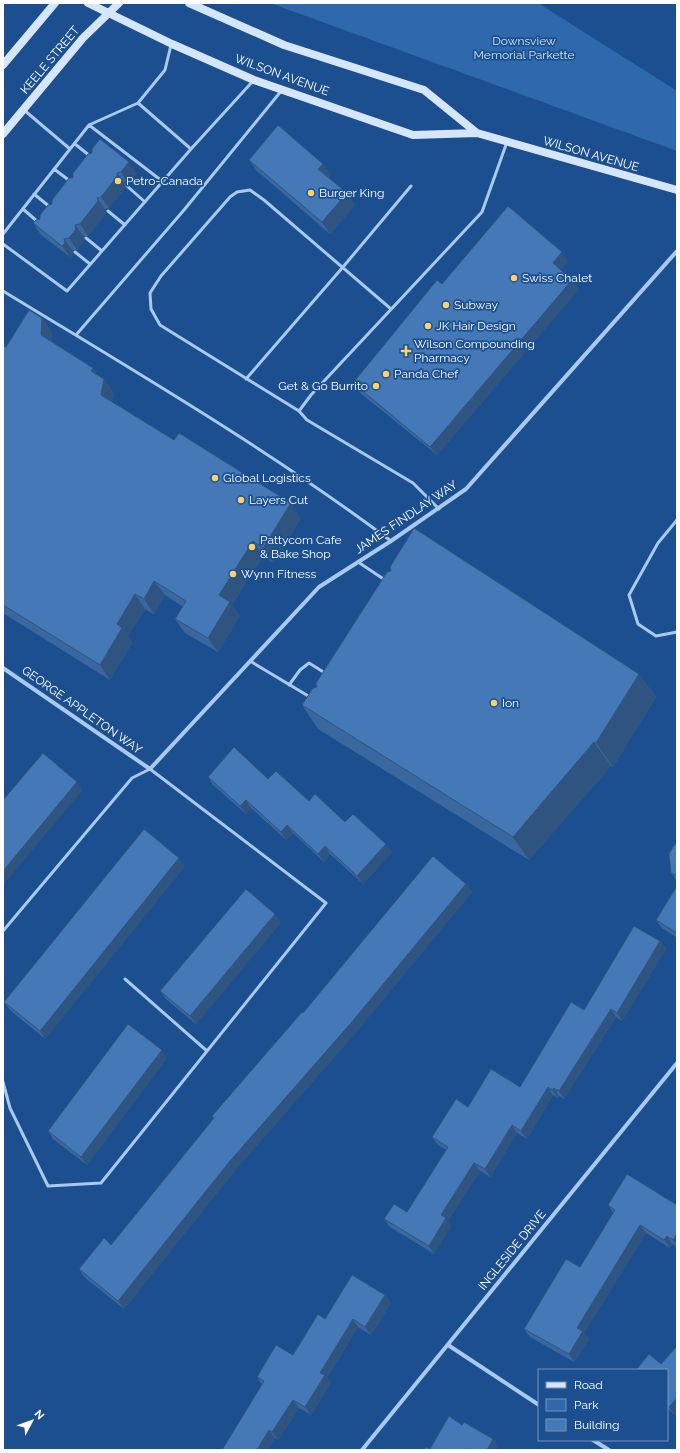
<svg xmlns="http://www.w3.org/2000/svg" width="680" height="1453" font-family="Raleway,sans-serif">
<rect width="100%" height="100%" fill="#1b4f8f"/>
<path fill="#2e69ad" d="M270,3H538L677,91V151Z"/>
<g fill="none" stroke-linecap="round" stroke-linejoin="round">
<path stroke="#a9c9ee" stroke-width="3" d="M24,110L70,149
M89,125L162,181
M75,144L90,156
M191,149L253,81
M54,169L70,181
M127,186L145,202
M34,194L50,207
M23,209L38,222
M108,211L125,225
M3,234L89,125L138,103L165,70L171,45
M86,238L102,251
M3,244L67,291L191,149L138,103
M75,252L90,264
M3,291C134,371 268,449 391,541
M76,335L184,210L282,90
M246,379L343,267L411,186
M299,411L160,325L151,309L150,293L161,276L230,197L237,192L250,190L264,200L391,309
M439,509L413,483L307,420L299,411L311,395L482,212L507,142
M677,520L658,543L629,595L638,624L656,636L677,632
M358,562L385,580
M250,661L310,697
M289,685L300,670L309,663L325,673L324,675
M3,931L132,778L150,769L326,903L101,1183L48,1186L10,1108L3,1082
M125,979L207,1051"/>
<path stroke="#a9c9ee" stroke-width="4" d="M3,668L150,769L319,587L391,541L466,489L677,251
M448,1345L539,1405
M593,1440L609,1450
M362,1450L677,1063"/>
<path stroke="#d6e6fa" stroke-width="8" d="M88,3L172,44L254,80L413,135L477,133L677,190
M189,3L284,45L424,90L477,133
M3,65L55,3
M3,134L83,38L119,3"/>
</g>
<path fill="#3a679d" d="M88,154L137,173L129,184H125V188L109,208L105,209L106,213L88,236H83L84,240L77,250H72L73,254L70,257L41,235L33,223L40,219L73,178Z
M249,160L323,164L331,175L329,178L347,193L355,205L330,234L257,171Z
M568,261L561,270L572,280L579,289L437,455L359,392L353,383L442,284Z
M42,318L52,332V342L93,368L98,376L104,379L114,394L112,402L301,518L273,563L263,556L232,605L240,616L218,652L185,633L175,619L183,607L165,595L154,614L145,609L128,636L132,643L110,680L3,613V346L6,347Z
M639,674L656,697L613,767L611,766L529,860L318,729L302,705Z
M208,777L268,779L345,822L392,852L363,884L330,854L324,862L293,833L286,840L251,808L246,814L213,785Z
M677,844V881L671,873Z
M185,866L45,1039L10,1010L4,1002Z
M466,884L472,892L357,1031L236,1169L124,1309L84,1277L79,1269L111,1245L213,1119L212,1116L303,1013Z
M677,886V938L662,928L656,920Z
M281,922L196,1024L166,999L160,991Z
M660,941L666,949L622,1021L616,1017L564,1099L559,1096L558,1098L553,1095L527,1139L517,1133L490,1177L480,1171L448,1221L451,1226L434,1254L390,1227L384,1219L407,1212L446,1150L438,1145L432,1137L468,1107L520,1087L584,1010Z
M167,1058L87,1165L53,1139L48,1131Z
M608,1205H677V1247L672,1244L670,1248L646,1233L584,1333L589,1339L574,1362L530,1337L524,1329L580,1267L613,1213Z
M385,1295L391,1303L371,1335L358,1327L327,1378L331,1383L311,1415L299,1408L278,1440L275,1438L267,1450H222L262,1385L257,1377L293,1355L325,1319Z
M677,1346V1412L675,1415L667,1408V1370Z"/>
<path fill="#305480" d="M129,162L137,173L129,184L121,172Z
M323,164L331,175L326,181L318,169Z
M117,173L125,184V188L109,208L101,197Z
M347,193L355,205L330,234L322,222Z
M97,198L105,209L106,213L88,236L80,224Z
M75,225L83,236L84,240L77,250L69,238Z
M64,239L72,250L73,254L70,257L62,246Z
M562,252L568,261L559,272L553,263Z
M572,280L579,289L437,455L430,447Z
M42,318L52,332V350L41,335Z
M93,368L103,382L91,371Z
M104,379L114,394L111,409L101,395Z
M291,503L301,518L273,563L263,548Z
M253,541L263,556L232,605L240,616L218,652L208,638L219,595Z
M154,581L165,595L154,614L144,599Z
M135,594L145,609L128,636L132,643L110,680L100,665L117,624Z
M639,674L656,697L613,767L596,743Z
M594,742L611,766L529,860L513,837Z
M77,782L83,790L3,885V871Z
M246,800L251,808L246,814L240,806Z
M287,825L293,833L286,840L281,832Z
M386,844L392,852L363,884L357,876Z
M325,846L330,854L324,862L318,854Z
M179,858L185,866L45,1039L40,1031Z
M466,884L472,892L357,1031L236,1169L124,1309L118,1301L230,1161Z
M275,914L281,922L196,1024L190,1016Z
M660,941L666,949L622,1021L617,1013Z
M611,1009L616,1017L564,1099L559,1091Z
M162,1050L167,1058L87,1165L81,1157Z
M548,1087L553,1095L527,1139L521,1131Z
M554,1088L559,1096L558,1098L552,1090Z
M512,1125L517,1133L490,1177L485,1169Z
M474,1163L480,1171L448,1221L451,1226L434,1254L429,1246L441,1215Z
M640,1225L646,1233L584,1333L589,1339L574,1362L569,1354L577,1328Z
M677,1234V1245L673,1240Z
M667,1236L672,1244L670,1248L664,1240Z
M385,1295L391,1303L371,1335L365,1327Z
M353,1319L358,1327L327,1378L331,1383L311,1415L305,1407L320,1373Z
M677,1398V1412L675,1415L669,1407Z
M293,1400L299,1408L278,1440L272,1432Z
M269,1430L275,1438L267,1450H257Z
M493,1439L499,1447L497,1450H487Z"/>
<path fill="#4478b7" stroke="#305480" d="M278,125L323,164L318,169L347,193L322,222L249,160Z
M100,139L129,162L121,172L117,173V177L101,197L97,198L98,201L80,224L75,225L76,229L69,238L64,239L65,243L62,246L33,223L36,220L40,219V215L48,205L52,204V200L69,178H73V173L88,154L92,153V149Z
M508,206L562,252L553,263L572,280L430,447L353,383L437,280L442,284Z
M29,310L42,318L41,335L93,368L91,371L104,379L101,395L174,440L179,433L291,503L263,548L253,541L219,595L230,602L208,638L175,619L186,601L154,581L144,599L135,594L117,624L122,628L100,665L3,605V346L6,347Z
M414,528L639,674L596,743L594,742L513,837L302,705L313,688L317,687L316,683L387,572L391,571L390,567Z
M234,747L268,779L276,771L309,801L315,794L345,822L353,814L386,844L357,876L325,846L318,854L287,825L281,832L246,800L240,806L208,777Z
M43,753L77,782L3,871V800Z
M144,829L179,858L40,1031L4,1002Z
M677,844V876L671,873L669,854L674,845Z
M433,856L466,884L351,1023L230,1161L118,1301L79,1269L104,1238L111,1245L214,1118L212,1116L302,1012L303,1013Z
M677,886V933L656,920Z
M246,889L275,914L190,1016L160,991Z
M634,926L660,941L617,1013L611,1009L559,1091L554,1088L552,1090L548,1087L521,1131L512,1125L485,1169L474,1163L441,1215L446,1218L429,1246L384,1219L394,1204L407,1212L448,1147L432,1137L456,1099L468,1107L491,1069L520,1087L571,1002L584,1010Z
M128,1024L162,1050L81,1157L48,1131Z
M627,1174L677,1205V1234L673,1240L667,1236L664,1240L640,1225L577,1328L583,1331L569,1354L524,1329L566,1259L580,1267L615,1210L608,1205Z
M352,1275L385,1295L365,1327L353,1319L320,1373L325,1375L305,1407L293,1400L272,1432L269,1430L257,1450H222L264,1381L257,1377L276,1345L293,1355L318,1314L325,1319Z
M677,1346V1398L669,1407L667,1405V1370H636L649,1354L661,1364Z
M449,1416L462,1425L464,1422L493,1439L487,1450H472L469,1449V1450H424L426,1447L430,1449Z"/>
<g fill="#ffd166" stroke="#1b4f8f" stroke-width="1.5">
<circle cx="118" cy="181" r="4"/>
<circle cx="311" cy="193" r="4"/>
<circle cx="514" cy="278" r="4"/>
<circle cx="446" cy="305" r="4"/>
<circle cx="428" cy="326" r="4"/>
<path d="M404 345h4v4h4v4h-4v4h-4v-4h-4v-4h4z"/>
<circle cx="386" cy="374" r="4"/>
<circle cx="376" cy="386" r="4"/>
<circle cx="215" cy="478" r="4"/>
<circle cx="241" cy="500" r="4"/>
<circle cx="252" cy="547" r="4"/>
<circle cx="233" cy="574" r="4"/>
<circle cx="494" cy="703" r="4"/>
</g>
<g text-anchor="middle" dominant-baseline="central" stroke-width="3.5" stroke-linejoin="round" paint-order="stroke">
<g font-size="12" fill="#cfe3fa" stroke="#1b4f8f">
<text x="524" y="41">Downsview<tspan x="524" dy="14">Memorial Parkette</tspan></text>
</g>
<g font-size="12" fill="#fff" stroke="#1b4f8f">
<text transform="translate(50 60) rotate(-50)">KEELE STREET</text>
<text transform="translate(282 75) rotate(20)">WILSON AVENUE</text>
<text transform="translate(591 154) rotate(16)">WILSON AVENUE</text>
<text transform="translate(406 517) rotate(-34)">JAMES FINDLAY WAY</text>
<text transform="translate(82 710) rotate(35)">GEORGE APPLETON WAY</text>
<text transform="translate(512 1250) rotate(-51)">INGLESIDE DRIVE</text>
</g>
<g font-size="12" fill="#fff" stroke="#1b4f8f" text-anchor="start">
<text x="126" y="181">Petro-Canada</text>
<text x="319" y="193">Burger King</text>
<text x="522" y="278">Swiss Chalet</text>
<text x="454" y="305">Subway</text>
<text x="436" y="326">JK Hair Design</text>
<text x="414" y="344">Wilson Compounding<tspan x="414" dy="14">Pharmacy</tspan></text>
<text x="394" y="374">Panda Chef</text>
<text x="368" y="386" text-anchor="end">Get &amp; Go Burrito</text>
<text x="223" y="478">Global Logistics</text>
<text x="249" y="500">Layers Cut</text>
<text x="260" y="540">Pattycom Cafe<tspan x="260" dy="14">&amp; Bake Shop</tspan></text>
<text x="241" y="574">Wynn Fitness</text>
<text x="502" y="703">Ion</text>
</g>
</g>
<rect width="680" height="1453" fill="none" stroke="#ffffff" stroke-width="8"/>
<rect x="538" y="1369" width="130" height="72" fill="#1b4f8f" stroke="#7695bc"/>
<rect x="546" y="1382" width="20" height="6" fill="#d6e6fa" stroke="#7695bc"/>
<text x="574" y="1389" font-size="12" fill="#ffffff">Road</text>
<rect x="546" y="1399" width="20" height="12" fill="#2e69ad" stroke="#7695bc"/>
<text x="574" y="1409" font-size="12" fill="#ffffff">Park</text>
<rect x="546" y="1419" width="20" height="12" fill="#4478b7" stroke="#7695bc"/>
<text x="574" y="1429" font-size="12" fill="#ffffff">Building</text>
<g transform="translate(32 1421) rotate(49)" stroke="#1b4f8f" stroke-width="3" paint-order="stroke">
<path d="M0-3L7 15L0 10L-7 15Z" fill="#ffffff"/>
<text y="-6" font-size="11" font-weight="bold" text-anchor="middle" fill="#ffffff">N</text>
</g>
</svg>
